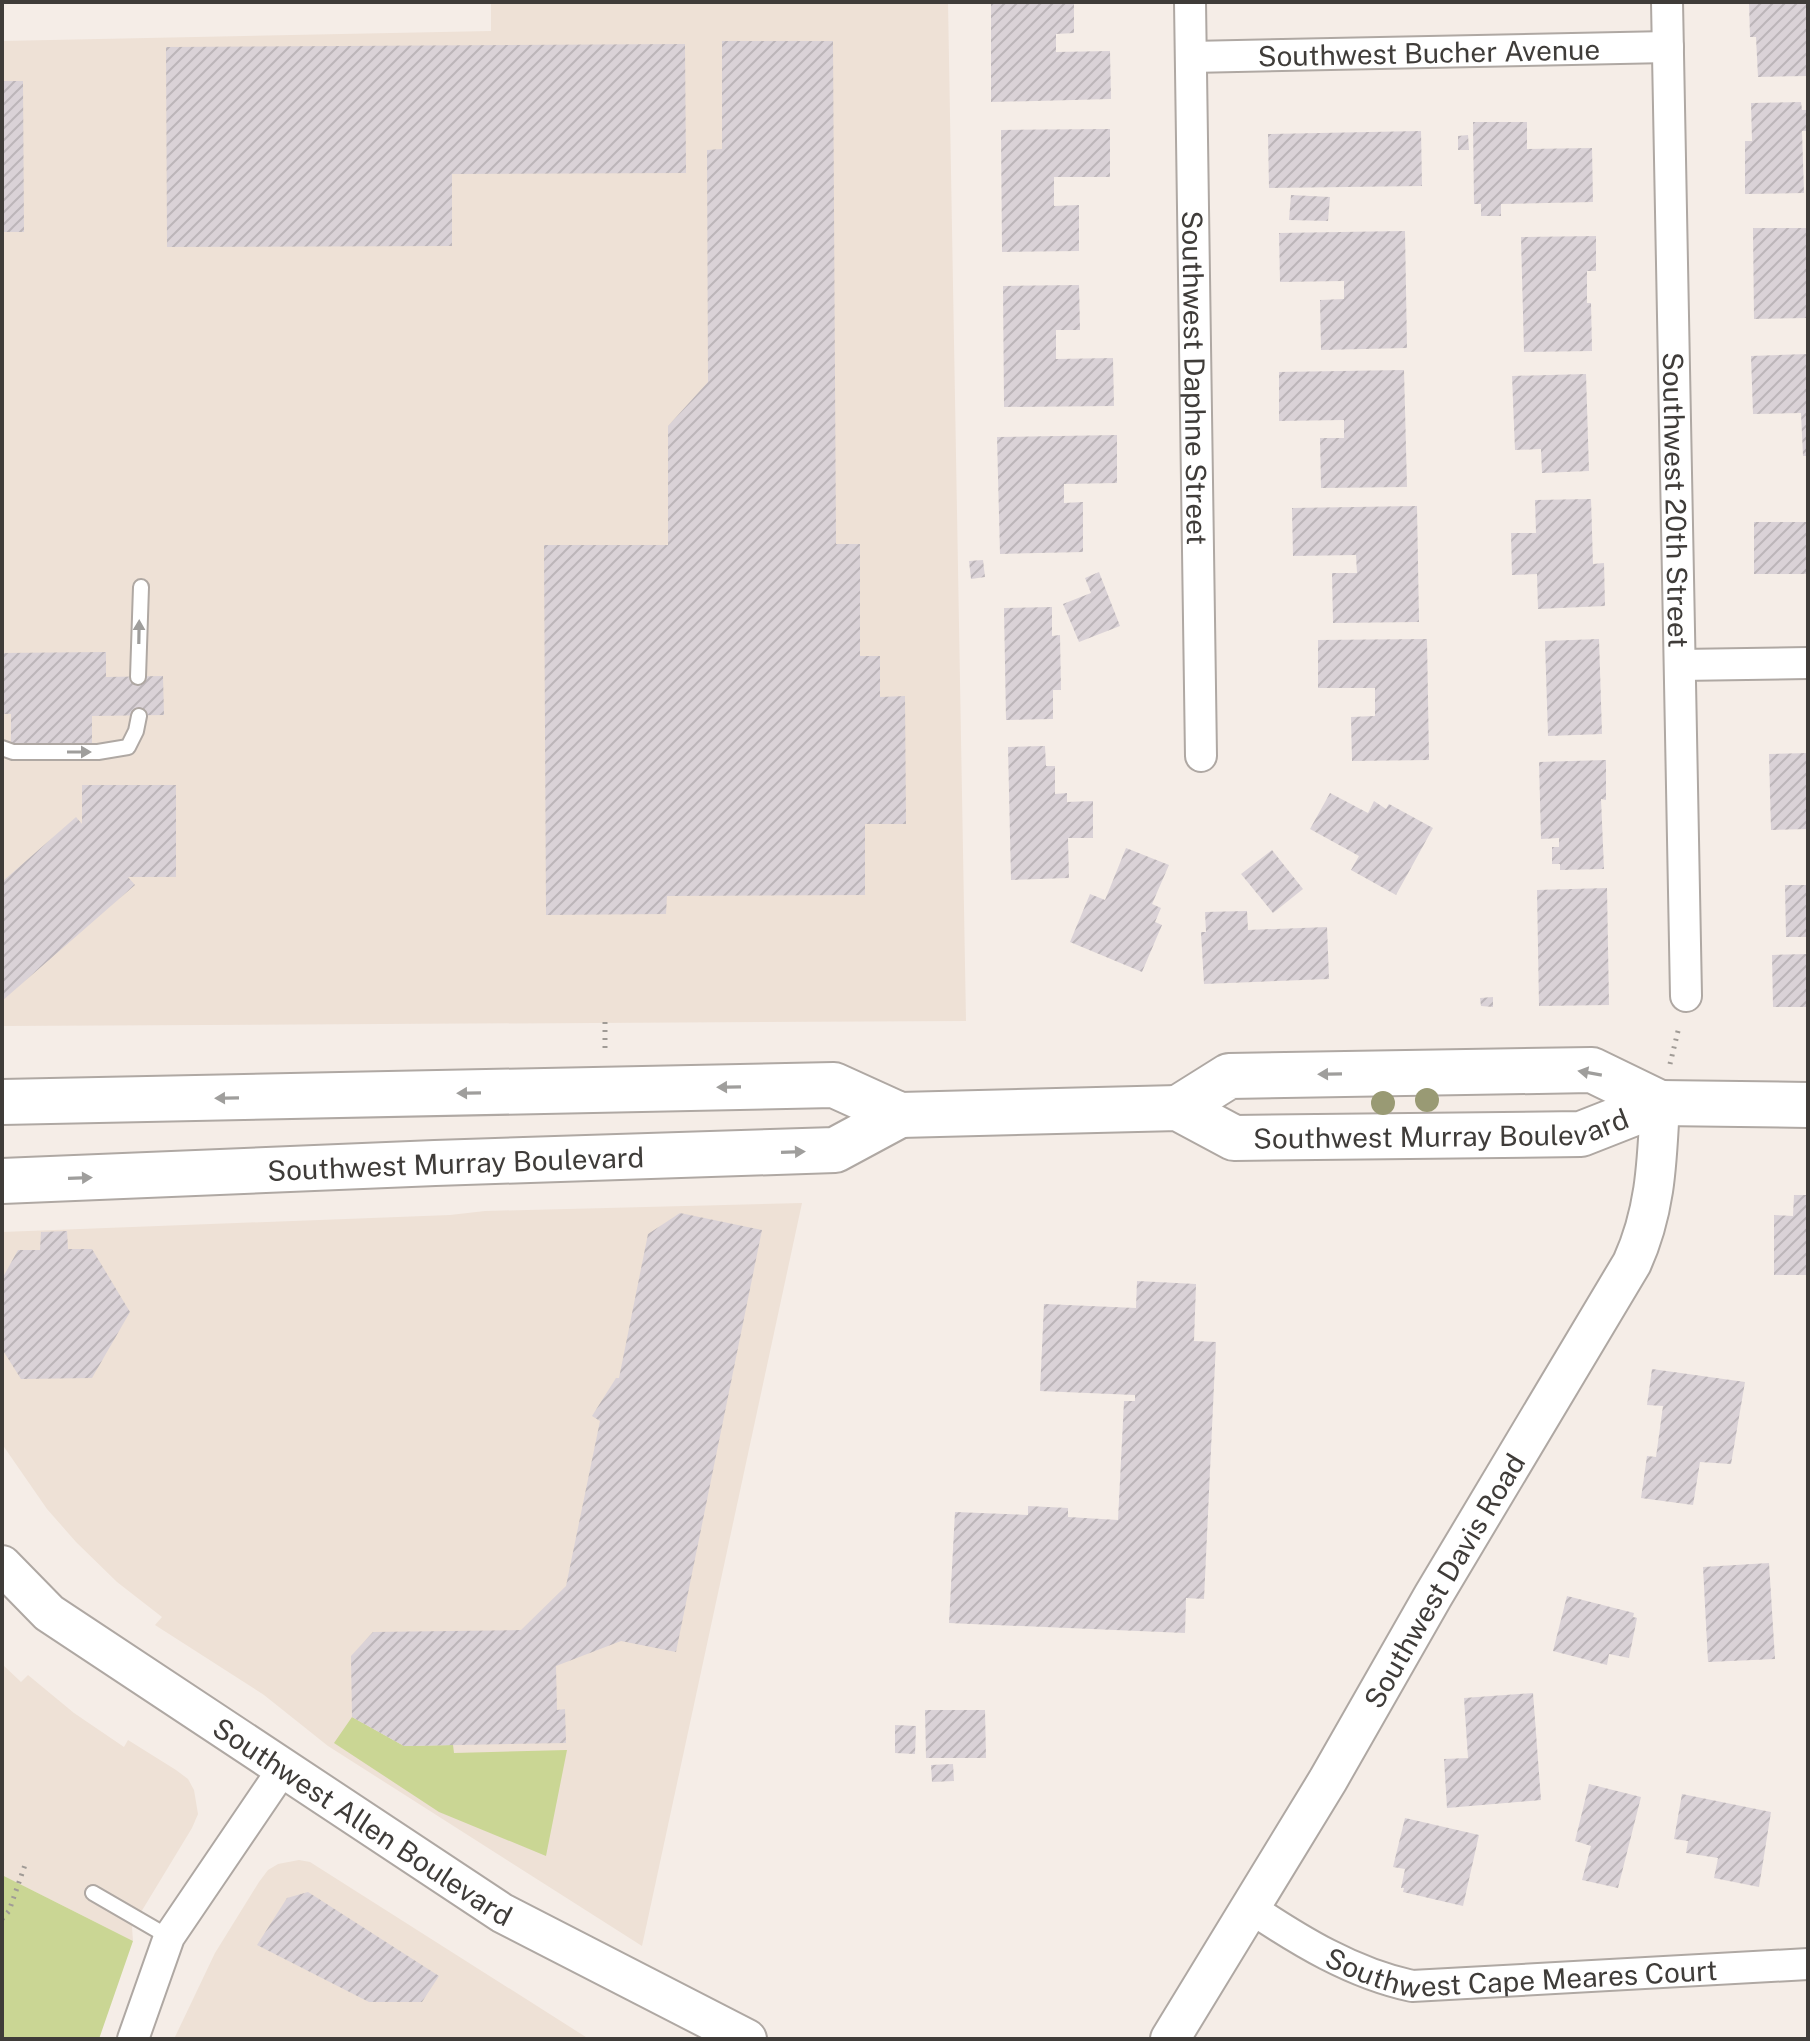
<svg xmlns="http://www.w3.org/2000/svg" width="1810" height="2041" font-family="'Public Sans',sans-serif">
<defs>
<pattern id="building-hatch" width="6" height="6" patternUnits="userSpaceOnUse" patternTransform="scale(2)"><rect width="6" height="6" fill="#dad2d7"/><path d="M-1 1l2-2M0 6l6-6M5 7l2-2" fill="none" stroke="#bcb5b9"/></pattern>
</defs>
<rect width="100%" height="100%" fill="#f5ede7"/>
<path fill="#eee1d6" d="M491,2H948L966,1021L2,1026V41L491,31Z
M802,1203L642,1946L328,1746L264,1695L155,1625L162,1617L117,1582L76,1542L47,1509L2,1444V1232L450,1215L485,1211Z
M2,1664L21,1682L28,1675L74,1713L124,1747L128,1740L176,1770L188,1779L194,1790L198,1814L192,1828L132,1927L133,1941L2,1875Z
M299,1860L310,1862L589,2039H174L215,1953L259,1882L268,1870L278,1864Z"/>
<path fill="#cad694" d="M352,1717L404,1746L453,1745L454,1753L567,1750L546,1856L439,1812L334,1743Z
M2,1875L133,1941L99,2039H2Z"/>
<path fill="url(#building-hatch)" d="M991,2H1074V33L1056,34V52L1110,51L1111,99L991,102Z
M1749,2H1808V76L1758,77L1756,37H1750Z
M722,41H833L836,544H860V656H880V697L905,696L906,824H865V895L667,896L666,914L546,915L544,545H668V426L708,382L707,150L722,149Z
M685,44L686,173L452,174V246L167,247L166,47Z
M2,81H23L24,232H2Z
M1801,102L1802,110H1808V131H1802L1804,193L1745,194V141H1752L1751,103Z
M1473,122H1527V149L1592,148L1593,202L1501,204V216H1481V204H1474Z
M1110,129V177H1054V206L1079,205V251L1002,252L1001,130Z
M1421,131L1422,186L1269,188L1268,134Z
M1468,135L1469,150H1458V136Z
M1291,195L1330,197L1328,221L1289,220Z
M1753,228H1808V318L1754,319Z
M1405,231L1407,348L1321,350L1320,300L1344,299V281L1280,282L1279,233Z
M1596,236V271H1587V303H1591L1592,351L1524,352L1521,237Z
M1079,285L1080,330H1056V359L1113,358L1114,406L1004,407L1003,286Z
M1808,354V456H1803L1801,413L1753,414L1751,356Z
M1404,370L1407,487L1321,488L1320,438H1344V420L1279,421V372Z
M1586,374L1589,471L1542,473L1541,449L1515,450L1512,376Z
M1117,435V483L1064,484V503L1083,502V552L1000,554L997,437Z
M1591,499L1593,564L1604,563L1605,606L1538,609L1537,574L1512,575L1511,533H1536L1535,500Z
M1417,506L1419,622L1333,623L1332,573H1357L1356,555L1293,556L1292,508Z
M1754,522H1808V574H1754Z
M983,560L985,577L971,579L969,561Z
M1099,572L1120,626L1079,642L1063,604L1091,593L1085,578Z
M1052,607V636L1060,635L1061,690H1053V719L1006,720L1004,608Z
M1427,639L1429,760L1352,761L1351,717L1375,716V688H1318V640Z
M1599,639L1602,734L1548,736L1545,641Z
M106,652V677L163,676L164,715L92,716V745L11,746V714H2V653Z
M1045,746L1046,766H1055V794L1067,793V802L1093,801V838H1068L1069,878L1011,880L1008,747Z
M1808,753V829L1771,830L1769,754Z
M1606,760V800L1601,799L1604,869L1560,870V864H1552V847H1559V838L1541,839L1539,762Z
M82,785H176V877H128L135,885L2,1001V882L76,817L82,824Z
M1330,793L1368,813L1374,801L1386,809L1389,804L1433,828L1396,895L1351,870L1359,856L1310,829Z
M1126,848L1169,865L1152,904L1161,908L1155,922L1162,925L1142,972L1070,942L1090,894L1105,900Z
M1272,850L1303,889L1273,913L1241,874Z
M1785,885H1808V937H1786Z
M1607,888L1609,1005L1539,1006L1537,890Z
M1247,911L1248,930L1327,927L1329,979L1204,984L1201,932H1206L1205,912Z
M1808,954V1007H1773L1772,955Z
M1493,997V1007L1481,1006L1480,998Z
M1794,1195H1808V1275H1774V1215L1793,1216Z
M680,1213L762,1230L676,1652L621,1641L556,1666L557,1710L565,1709L566,1743L404,1746L352,1717L351,1656L373,1632L521,1630L566,1586L600,1421L592,1416L616,1378H619L648,1234Z
M67,1231L68,1249H92L130,1312L92,1378L21,1379L2,1349V1279L18,1250H40L41,1232Z
M1137,1281L1196,1284L1194,1341L1216,1342L1204,1599L1186,1598L1185,1633L949,1623L955,1512L1028,1515V1506L1068,1508V1517L1118,1520L1124,1401H1135V1395L1040,1391L1044,1304L1136,1308Z
M1652,1369L1745,1382L1731,1464L1700,1462L1693,1505L1641,1498L1647,1456L1656,1457L1663,1406L1647,1405Z
M1769,1563L1775,1659L1708,1662L1703,1567Z
M1567,1596L1634,1613L1633,1617L1637,1618L1629,1658L1609,1654L1607,1665L1553,1651Z
M1533,1693L1541,1800L1447,1808L1444,1759L1468,1758L1464,1698Z
M925,1710H985L986,1758H926Z
M895,1725L916,1726L915,1754L895,1753Z
M953,1764L954,1781L932,1782L931,1765Z
M1589,1784L1641,1797L1618,1888L1582,1880L1591,1846L1575,1841Z
M1682,1794L1771,1812L1759,1887L1714,1878L1718,1858L1686,1853L1688,1841L1674,1839Z
M1405,1818L1479,1835L1463,1906L1403,1892L1404,1888H1401L1405,1869L1393,1867Z
M308,1892L439,1976L422,2002H369L257,1945L287,1898Z"/>
<g fill="none" stroke-linecap="round" stroke-linejoin="round">
<defs>
<path id="service" d="M138,677L141,587
M2,748L13,752H98L128,747L136,731L139,716
M93,1893L169,1937"/>
<g id="minor">
<path id="s1" d="M1190,2L1201,756"/>
<path id="s2" d="M1667,2L1686,996"/>
<path id="s3" d="M1191,57L1668,47"/>
<path d="M1680,665L1808,663"/>
<path id="s4" d="M1249,1907C1300,1941 1352,1973 1412,1986L1808,1964"/>
<path d="M133,2039L169,1937L283,1769"/>
</g>
<g id="tertiary">
<path id="s5" d="M2,1565L49,1613L502,1913L747,2039"/>
<path id="s6" d="M1170,2039L1328,1780L1433,1596L1632,1263C1656,1210 1657,1161 1660,1103"/>
</g>
<g id="primary">
<path id="s7" d="M2,1102L834,1085L900,1115L1178,1108L1234,1138L1581,1134L1660,1103L1808,1105"/>
<path d="M1178,1108L1229,1076L1592,1070L1660,1103"/>
<path id="s8" d="M2,1181L435,1163L835,1150L900,1115"/>
</g>
</defs>
<use href="#service" stroke="#afa8a3" stroke-width="18"/>
<use href="#minor" stroke="#afa8a3" stroke-width="34"/>
<use href="#tertiary" stroke="#afa8a3" stroke-width="42"/>
<use href="#primary" stroke="#afa8a3" stroke-width="48"/>
<path stroke="#a09b96" stroke-width="5" stroke-dasharray="2 6" stroke-linecap="butt" d="M605,1022V1049
M1670,1064L1679,1027
M2,1919L9,1911L26,1862"/>
<use href="#service" stroke="#fff" stroke-width="14"/>
<use href="#minor" stroke="#fff" stroke-width="30"/>
<use href="#tertiary" stroke="#fff" stroke-width="38"/>
<use href="#primary" stroke="#fff" stroke-width="44"/>
</g>
<g fill="#999a74">
<circle cx="1427" cy="1100" r="12"/>
<circle cx="1383" cy="1103" r="12"/>
</g>
<defs><path id="oneway-solid" d="M-6-.8H1V-3.2L6.5 0L1 3.2V.8H-6Z" transform="scale(2)"/></defs>
<g fill="#9f9e9c">
<use href="#oneway-solid" transform="translate(139 632) rotate(-89)"/>
<use href="#oneway-solid" transform="translate(79 752)"/>
<use href="#oneway-solid" transform="translate(1590 1073) rotate(-170)"/>
<use href="#oneway-solid" transform="translate(1330 1074) rotate(179)"/>
<use href="#oneway-solid" transform="translate(729 1087) rotate(179)"/>
<use href="#oneway-solid" transform="translate(469 1093) rotate(179)"/>
<use href="#oneway-solid" transform="translate(227 1098) rotate(179)"/>
<use href="#oneway-solid" transform="translate(793 1152) rotate(-2)"/>
<use href="#oneway-solid" transform="translate(80 1178) rotate(-2)"/>
</g>
<g text-anchor="middle" dominant-baseline="central" stroke-width="6" stroke-linejoin="round" paint-order="stroke">
<g font-size="28" fill="#3f3c39" stroke="#fff">
<text stroke="none"><textPath href="#s3" startOffset="238">Southwest Bucher Avenue</textPath></text>
<text stroke="none"><textPath href="#s1" startOffset="376">Southwest Daphne Street</textPath></text>
<text stroke="none"><textPath href="#s2" startOffset="498">Southwest 20th Street</textPath></text>
<text stroke="none"><textPath href="#s7" startOffset="1454">Southwest Murray Boulevard</textPath></text>
<text stroke="none"><textPath href="#s8" startOffset="454">Southwest Murray Boulevard</textPath></text>
<text stroke="none"><textPath href="#s6" startOffset="534">Southwest Davis Road</textPath></text>
<text stroke="none"><textPath href="#s5" startOffset="444">Southwest Allen Boulevard</textPath></text>
<text stroke="none"><textPath href="#s4" startOffset="290">Southwest Cape Meares Court</textPath></text>
</g>
</g>
<rect width="1810" height="2041" fill="none" stroke="#3f3c39" stroke-width="8"/>
</svg>
